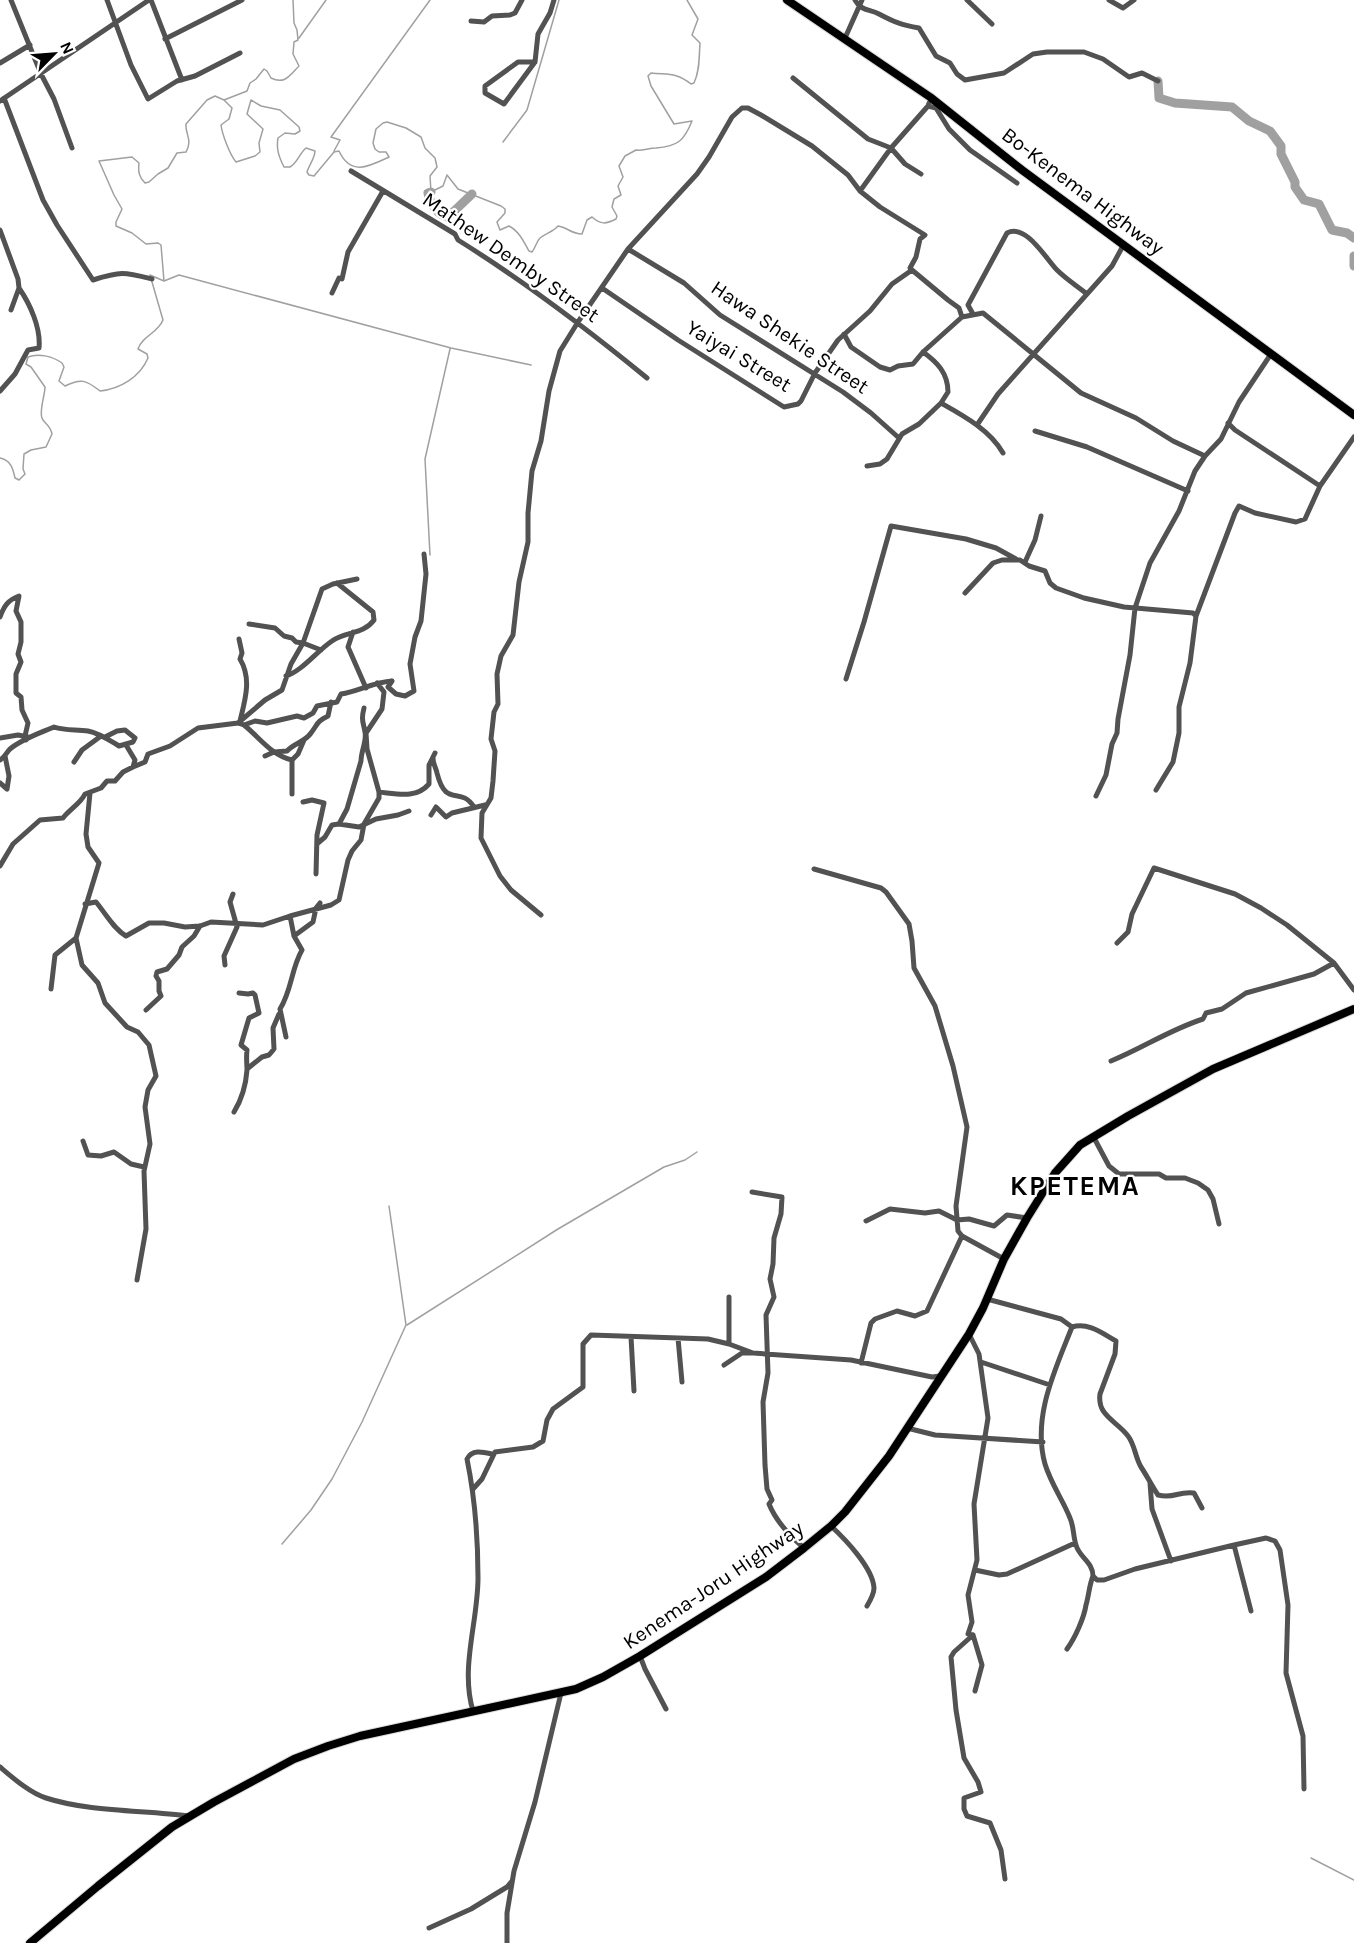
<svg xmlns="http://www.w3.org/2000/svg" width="1354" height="1943" font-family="Karla,sans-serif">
<rect width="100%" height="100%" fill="#fff"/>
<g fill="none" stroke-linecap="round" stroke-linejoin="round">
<path stroke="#a0a0a0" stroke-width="1.5" d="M299,38L326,0
M224,100L247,91L250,83L256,79L264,69L267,71L271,78C285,85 290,75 299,66L293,54L294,42L298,40L297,30L294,23L293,0
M503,142L527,110L559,0
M334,151L340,140L331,137L430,0
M164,281L179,275L451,348L531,365
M0,458C11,460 13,469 15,478L19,480L25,474L23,469L24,454L31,450L46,447L52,434C50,424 44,424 42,418C39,411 45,395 45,387L31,367L26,364L28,357C38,353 52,356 62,363L64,367L59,381L65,386C81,378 86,380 100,391C120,389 140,377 148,358L147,354L138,349C142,336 158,333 163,320L150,275L164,281L161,245L158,243L146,244L132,233L116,226V222L122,209L114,195L99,161L132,157L139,163C138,172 139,177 145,183L149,182L158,174L168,168L177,153L186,152C193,140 185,134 186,124L207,100L215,96L224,100L232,108L229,119L221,125C222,134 230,155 236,162L255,156L260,152L259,143L263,129L247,114L251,100L261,106L280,110L299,127L300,131L295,134L285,133L278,138C276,149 279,157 284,167H290C298,162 299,154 306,148L315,151C315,158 309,165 307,172L309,175L314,176L334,152L339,151C351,177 370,166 389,157L386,152H379L375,149L373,143L376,129L383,123L387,122L406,128L421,137L425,148L435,158L437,167L430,176L431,192L443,186L447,175L458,189L501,206L505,209V213L497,222L500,230L509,226C519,231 524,242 529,251L532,252C536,247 536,242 540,238C546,233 553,232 558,226C567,227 571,234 582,234L587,220L592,217C601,225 606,224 616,219L617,216L612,207L614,199L621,195L618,186L623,177L619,166L625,156L636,150C643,151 648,148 656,148C678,146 684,141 692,121L674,124L651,86L648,76L651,73C668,75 676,72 691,84L694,83C700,71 699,56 700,43L692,35L698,19L687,0
M430,555L425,459L450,349
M407,1325L558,1229L664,1167L685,1160L697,1152
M282,1544L311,1510L332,1479L362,1422L406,1325L389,1206
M1311,1858L1354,1880"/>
<path stroke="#a0a0a0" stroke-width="9" d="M1158,81L1159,98L1175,103L1232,107L1249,121L1270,131L1281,146V154L1295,182V187L1304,200L1319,204L1332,230L1347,233L1354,238
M431,192L428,193C430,203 437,215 448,217L472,194
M1354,256V266"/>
<defs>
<path id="highway" d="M787,0L930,97L1022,170L1354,415
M30,1943L98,1886L172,1827L214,1802L294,1759L328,1746L360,1736L576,1689L603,1677L640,1656L766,1577L804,1548L831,1526L845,1512L889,1456L969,1334L983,1308L1004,1259L1027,1218L1055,1173L1080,1145L1128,1116L1213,1069L1354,1009"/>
</defs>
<use href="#highway" stroke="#dbdbdb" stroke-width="10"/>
<path stroke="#525252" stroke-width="5" d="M11,0L41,74L54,99L72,148
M107,0L131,65L148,99L177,81L195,76L240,53
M151,0L182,80
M855,0C861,11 869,9 879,14C894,22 902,25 919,28L936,56L950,63L957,74L965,80L1004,73L1033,54L1047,52H1084L1103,59L1129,77L1142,73L1158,81
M967,0L992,24
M1109,0L1123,8L1134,0
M471,21L484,22L492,16L510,15L515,13L522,0
M845,38L862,0
M165,39L242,0
M535,62H518L485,86V93L504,104L535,62L538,34L550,13L554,0
M0,63L30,45
M793,78L868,139L891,148L905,164L921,174
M4,98L43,200L57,225L93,280C121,271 124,272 152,279
M0,101L149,0
M928,106L936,108L949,129L970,150L1017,183
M351,171L455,234L458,240C524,281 586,328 647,378
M860,191L891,148L928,106L929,103
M0,230L18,279L19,288L11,310
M628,249L684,283L720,315L843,392L871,413L899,438
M912,270L948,300L959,308L962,317
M332,293L339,278L342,279L348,252L383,191
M973,314L968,305L1007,233C1026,223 1046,259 1057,270C1066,279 1077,286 1087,294
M844,334L851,347L880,367L890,370L898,366L913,364L923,352L962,317L983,313L1081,393L1136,418L1173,441L1205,456
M923,352C937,362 948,373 948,392L941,403
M0,391L15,374L28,350L39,348C41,328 30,304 19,288
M1228,423L1235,430L1320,486
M977,425L998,394L1112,266L1124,244
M1035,431L1087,447L1188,491
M867,466L880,464L887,459L902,434L919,424L941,403C964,416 990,430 1003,453
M1025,562L1035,540L1041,516
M965,593L993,563L1002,560H1020L1029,566L1045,571L1050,583L1056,588L1084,598L1124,607L1193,613L1196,616L1190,663L1179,707V733L1173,762L1156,790
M1196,616L1235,513L1239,506L1255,513L1296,522L1305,519L1320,486L1354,437
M0,617C4,606 8,600 19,596L16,611L21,622V642L18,654L21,662L16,674V693L21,697L22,710L28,723L25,736L26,740
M249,624L275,628L284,636L292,638L296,642L303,643L321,650
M353,632L348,647L366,688
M239,639L242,653L240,659C252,679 245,700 240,721
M286,676C302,671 317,651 332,641C346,631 363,635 374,620L373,612L337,583
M846,679L864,622L891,526L966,539L996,548L1016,559
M392,681L388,687L396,694L405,696L414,691L410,664L415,637L421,621L426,574L424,554
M238,723L244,725L255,721L267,723L297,716L304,718L313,713L317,706L337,702L341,694C359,691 374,682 392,681
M244,725C259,737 272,756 292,760V794
M0,738L18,735L28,737
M126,745L135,760L133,767L145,762L148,754L170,746L198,728L238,723L265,700L282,690L291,664L303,643L322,589L333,584L357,579
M265,756L274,752L287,751C294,743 305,742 311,733C318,724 316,722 328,716L331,702
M433,758C433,764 436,768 437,773C446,809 460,785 474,807
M0,760C5,757 6,753 10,749C22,739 40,733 54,727C66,731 77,729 88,731C99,733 109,740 119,746L133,742L135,738L125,730L117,731L105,737
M292,760L298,754L304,740
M74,762L82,750L101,736
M0,783L7,789L9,776L5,756
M379,792C398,794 416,799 429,784V765L435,753
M90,793L86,834L88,847L99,863L76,938L82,965L98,983L105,1003L127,1027L138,1032L149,1045L156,1076L148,1090L145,1107L150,1144L144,1171L146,1229L137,1280
M1096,796L1106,775L1112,744L1117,733L1118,719L1130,655L1135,608L1150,563L1179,511L1195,471L1205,456L1221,439L1239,402L1271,354
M303,802L312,800L324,803L317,835L316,874
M431,815L436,807L446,817L452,813L485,805
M339,824L359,827L376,819L398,815L409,811
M318,843L325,837L332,825L339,824L347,809L361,761C361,751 367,741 365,732C363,721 361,720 364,708
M0,866L13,844L40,820L63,818C69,810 81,803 85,794L101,788L107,781H115L123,772L133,767
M814,869L881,888L886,892L909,924L912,941L914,968L935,1006L953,1066L967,1127L956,1206L958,1231L962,1236L1004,1259
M85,904L96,902C106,914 113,928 126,936L149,923H164L185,927L200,926L211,922L263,925L290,916L331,905L339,900L348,860L352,851L361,840L364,824L379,798V792L367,749L366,733L382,709L384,692L377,683
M541,915L511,890L500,876L481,838L482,813L491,798L493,781L495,751L491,739L494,712L498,704L497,674L501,656L513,635L519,582L528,542V513L532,471L541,441L549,391L560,351L578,322L628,249L697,174L709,157L732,117L742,108H748L761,115L812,146L848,175L860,191L880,207L925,235L920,239L916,257L910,268L912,270L892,284L870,311L838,340L815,373L801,401L798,404L784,407L678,340L602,288
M294,936L313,922L316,908L320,903
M1117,943L1128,932L1132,914L1154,868L1235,894L1261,908L1287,925L1334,963L1354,990
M225,965L224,956L237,927L230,902L233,894
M51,989L55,955L76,938
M146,1010L161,996L159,991V981L156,976L157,972L167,969L179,955L182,947L194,936L200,926
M286,1037L280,1009C292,990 291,969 302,950L294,936L290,916
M1111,1061C1143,1048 1169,1030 1203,1019L1206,1013L1222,1009L1246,993L1314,974L1334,963
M247,1069L262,1057L269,1055L274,1049L273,1028L279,1014
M234,1112C242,1099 246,1084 247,1070C247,1064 246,1057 247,1050L241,1045L249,1018L259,1013L255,995L253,993L248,994L239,993
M1093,1136L1109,1166L1119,1174H1159L1166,1178H1185L1198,1183L1208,1190L1213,1199L1219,1224
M83,1141L88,1155L101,1156L114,1152L131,1164L144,1167
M752,1192L782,1197L781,1214L774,1238L773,1264L770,1279L774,1297L766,1315L768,1373L763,1402L765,1465L767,1489L772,1500L769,1504C776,1521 791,1537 804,1548
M866,1221L890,1209L925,1213L939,1211L957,1220L969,1219L994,1226L1007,1215L1027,1218
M987,1299L1061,1319L1072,1327C1088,1322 1102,1333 1116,1341L1115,1354L1100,1394C1097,1416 1117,1421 1128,1436C1135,1445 1135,1457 1141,1467C1147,1476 1152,1486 1158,1495C1175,1499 1177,1491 1194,1493L1202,1508
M1072,1327C1055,1370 1032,1417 1045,1464C1051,1484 1063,1500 1070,1518C1074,1527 1073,1536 1076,1545C1079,1557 1093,1562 1093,1576L1097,1580H1104L1135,1569L1234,1545L1266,1538L1275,1541L1280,1550L1288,1605L1286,1673L1303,1736L1304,1789
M969,1334L979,1354L988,1418L974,1504L977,1560L968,1595L972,1622L968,1634L973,1635L982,1665L975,1691
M631,1337L634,1391
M678,1338L682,1382
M729,1344V1297
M981,1362L1050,1385
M861,1363L871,1323L875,1319L897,1311L915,1316L927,1311L962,1236
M724,1365L742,1353H753L851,1360L932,1377L940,1376
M907,1428L935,1435L1043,1442
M1150,1483L1152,1509L1171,1561
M473,1489L482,1479L495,1452L533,1447L543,1441L547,1420L553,1409L583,1387V1344L591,1335L708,1339L729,1344L753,1353
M831,1526C845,1539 873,1568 874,1588C874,1594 870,1601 867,1606
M1234,1545L1251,1611
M975,1570L999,1575L1007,1574L1075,1543
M973,1635L954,1652L951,1657L956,1710L964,1758L978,1782L981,1792L964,1798V1809L967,1816L990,1823L1001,1850L1005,1879
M1067,1649C1075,1638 1084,1618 1086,1605C1089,1595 1089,1586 1093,1576
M640,1656L645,1669L666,1709
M473,1711C460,1668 478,1622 478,1578C478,1538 475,1498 467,1459C472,1449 483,1452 492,1454
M0,1767C13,1778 30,1793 46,1798C89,1812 144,1810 189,1816
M429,1928L471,1909L507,1887L512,1881
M507,1943V1913L514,1871L535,1802L561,1693"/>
<use href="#highway" stroke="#000" stroke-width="8"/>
</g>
<g text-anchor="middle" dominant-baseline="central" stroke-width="4.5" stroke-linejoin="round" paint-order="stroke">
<g font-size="21" fill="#000" stroke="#fff">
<text transform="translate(1083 191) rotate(37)">Bo-Kenema Highway</text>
<text transform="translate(511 257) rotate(35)">Mathew Demby Street</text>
<text transform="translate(790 337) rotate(34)">Hawa Shekie Street</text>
<text transform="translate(739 356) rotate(31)">Yaiyai Street</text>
<text transform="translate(713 1585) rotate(-34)">Kenema-Joru Highway</text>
</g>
<g font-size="27" font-weight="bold" letter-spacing="1.5" fill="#000" stroke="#fff">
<text x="1075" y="1186">KPETEMA</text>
</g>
</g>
<g transform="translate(54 54) rotate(65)" stroke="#ffffff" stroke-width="4.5" paint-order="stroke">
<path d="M0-4.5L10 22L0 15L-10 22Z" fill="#000000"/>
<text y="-9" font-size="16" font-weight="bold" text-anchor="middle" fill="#000000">N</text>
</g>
</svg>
